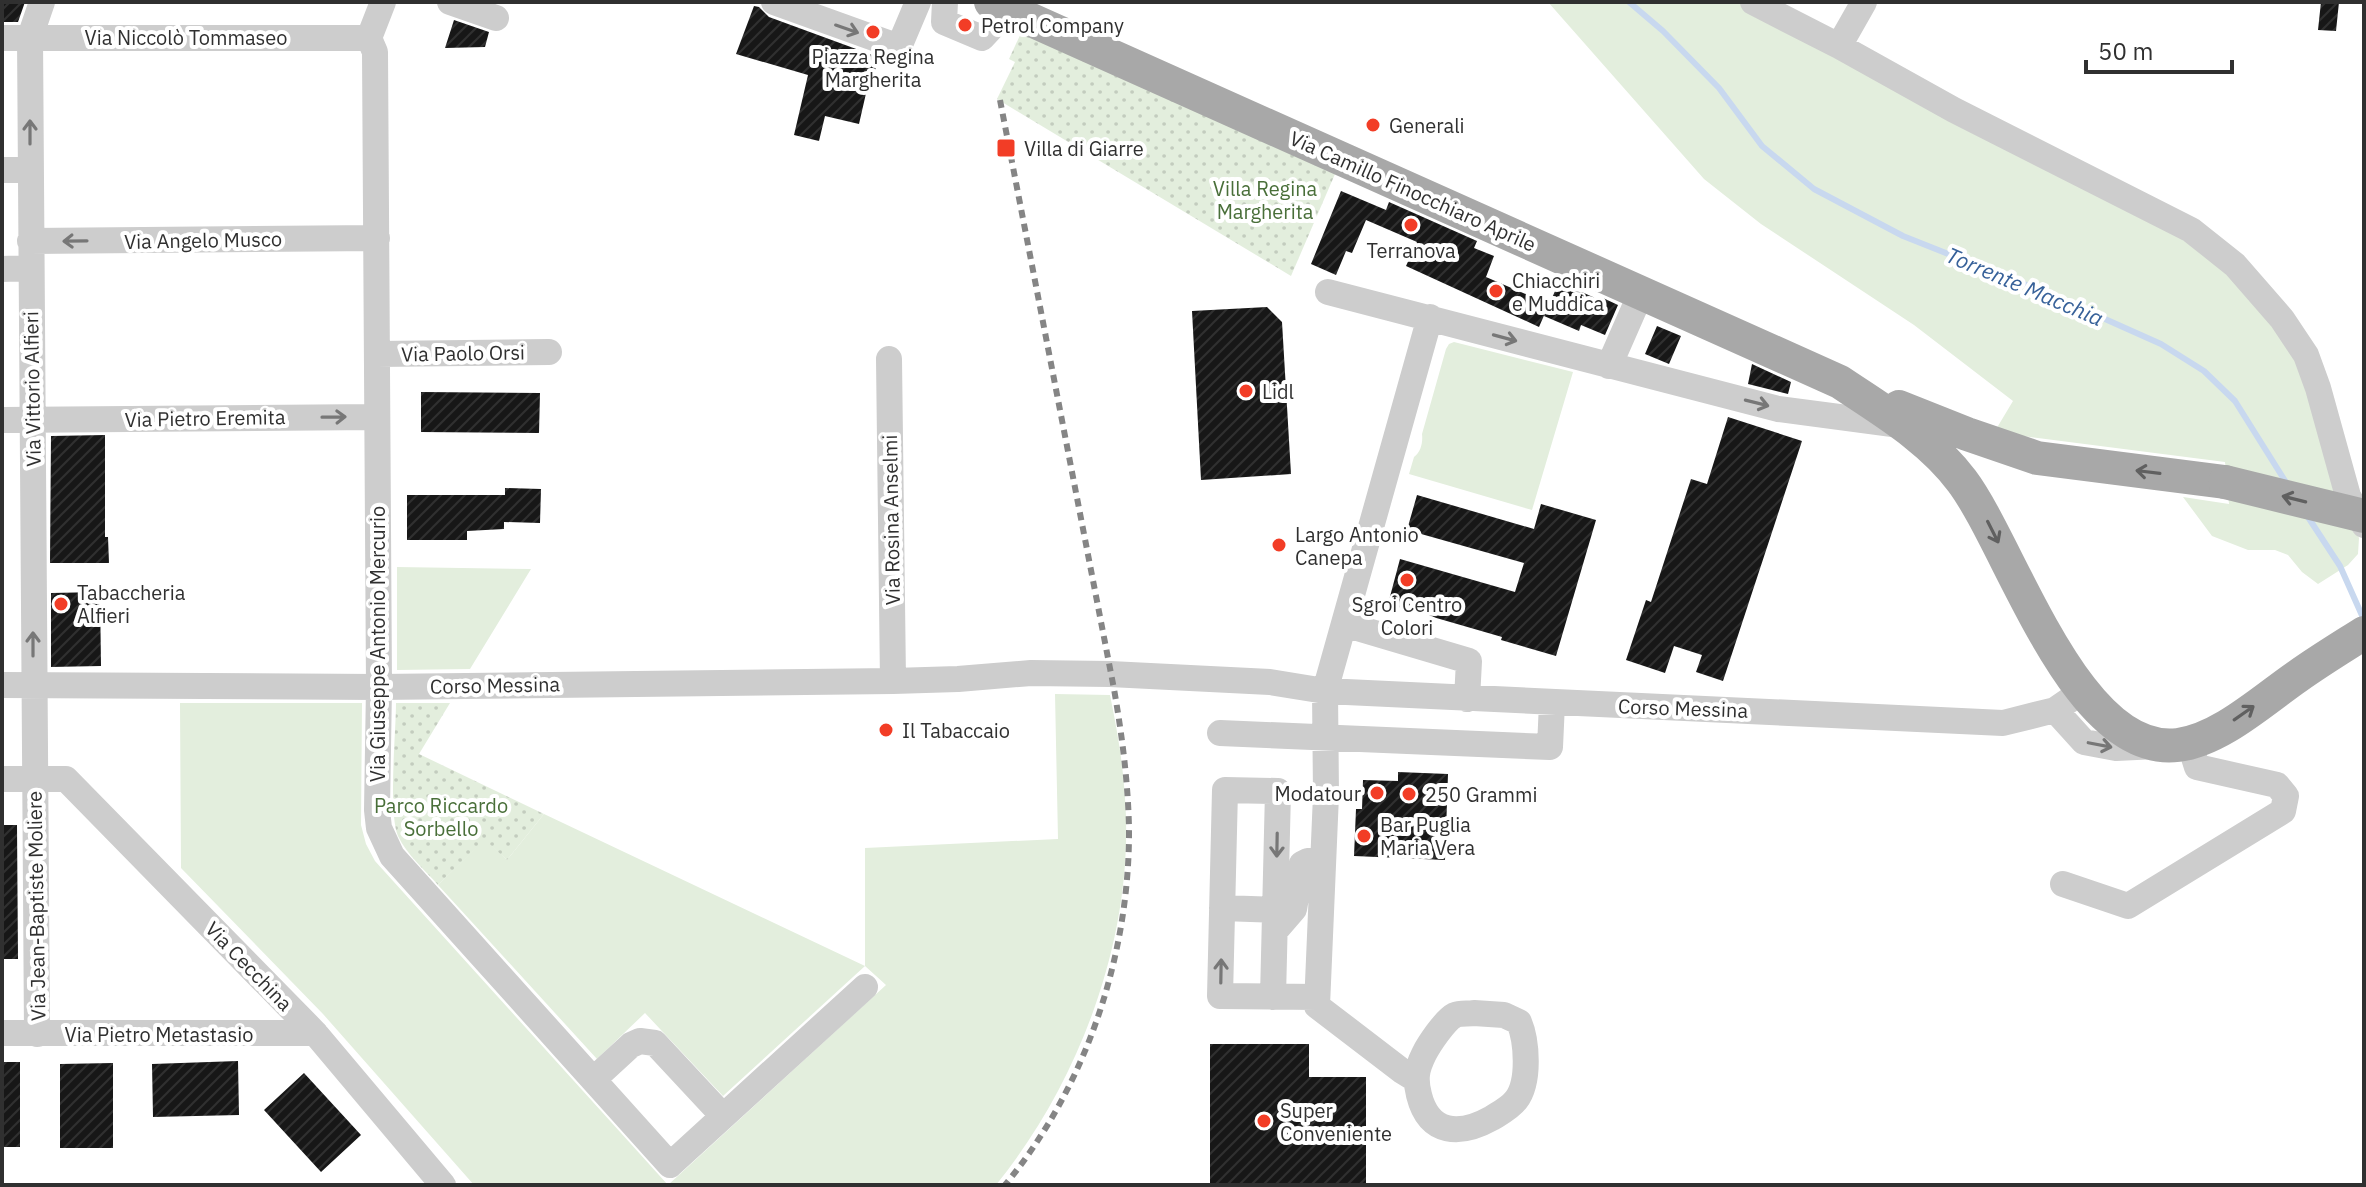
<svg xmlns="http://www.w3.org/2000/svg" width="2366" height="1187" font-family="'IBM Plex Sans',sans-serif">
<defs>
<pattern id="park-dots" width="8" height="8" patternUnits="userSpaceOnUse" patternTransform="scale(2)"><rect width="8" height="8" fill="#e3eedd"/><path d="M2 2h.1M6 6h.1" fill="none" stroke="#c3ccbe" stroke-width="1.8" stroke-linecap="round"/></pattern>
<pattern id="building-hatch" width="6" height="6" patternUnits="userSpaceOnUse" patternTransform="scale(2)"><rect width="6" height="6" fill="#171717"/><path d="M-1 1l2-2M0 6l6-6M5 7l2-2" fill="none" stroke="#303030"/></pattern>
</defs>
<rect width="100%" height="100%" fill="#fff"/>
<path fill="#e3eedd" d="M1548,2H1741L2207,249L2245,282L2305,368L2338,489L2359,538L2358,554L2348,565L2318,584L2302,572L2288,555L2275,550H2248L2212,536L2183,497L2229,504L2225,462L2007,434L1995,431L2013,401L1914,325L1761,224L1704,179Z
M1454,342L1573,372L1532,510L1409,474L1414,457C1421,452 1423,442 1422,434L1446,349L1449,344Z
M397,567L531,569L470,669L397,670Z
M1055,694L1110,695C1117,729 1123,763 1125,798C1135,934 1081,1080 996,1185H474L323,1014L181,868L180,703H362L361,825L366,844L375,861L668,1185L886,985L865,966L723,1096L645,1013L597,1059L438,885L485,839L507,860L544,814L865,966V848L1058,839Z"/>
<path fill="url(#park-dots)" d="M1022,31L1335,174L1291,276L997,99L1015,62L1009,59Z
M396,703H450L419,754L544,814L507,860L485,840L438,885C425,870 407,855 398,836C388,812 396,733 396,703Z"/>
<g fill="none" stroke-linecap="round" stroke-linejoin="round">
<path stroke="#c8d8ef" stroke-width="6" d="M1629,2L1663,31L1719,88L1762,146L1814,189L1903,236L2049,294L2161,344L2204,371L2235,401L2287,484
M2306,514L2340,566L2364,620"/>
</g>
<path fill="url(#building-hatch)" d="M2,2H25L18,22H2Z
M2321,2H2339L2336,31L2318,30Z
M754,6L759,7L769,17L878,57L871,89H867L859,124L825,116L819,141L794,135L808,75L736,54Z
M454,20L489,32L485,47L445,48Z
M1341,191L1386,210L1389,202L1477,241L1474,248L1494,256L1486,277L1549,304L1539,327L1406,266L1417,242L1366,220L1352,253L1346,251L1336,275L1311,264Z
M1559,282L1602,301L1603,298L1618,305L1605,335L1581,325L1579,331L1544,316Z
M1267,307L1282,322L1291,474L1201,480L1192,311Z
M1657,326L1681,336L1669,364L1645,354Z
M1752,364L1791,382L1788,394L1748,384Z
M421,392L540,393L539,433L421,432Z
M1728,417L1802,441L1723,681L1696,672L1702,655L1674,646L1665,673L1626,660L1646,600L1651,602L1691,479L1707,484Z
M105,435V537H108L109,563H50L51,436Z
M505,488L541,489L540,523L504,522V529L467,531V540H407V495H505Z
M1417,495L1534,529L1541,504L1596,520L1556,656L1501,640L1502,637L1388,604L1400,559L1515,592L1524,563L1407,530Z
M100,592L101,666L51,667V593Z
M1398,772L1448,774L1445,860L1354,856L1356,809H1362L1363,780L1398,781Z
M2,825H17L18,959H2Z
M1210,1044H1309V1077H1366V1185H1210Z
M238,1061L239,1115L153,1117L152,1064Z
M2,1062H20V1147H2Z
M113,1063V1148H60V1064Z
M304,1073L361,1135L321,1172L264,1110Z"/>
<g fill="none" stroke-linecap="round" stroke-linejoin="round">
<path stroke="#cdcdcd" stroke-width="26" d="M450,2L496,18
M774,2L899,47L918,2
M945,2L944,22L982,38L1008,10
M1753,2L1839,46L1954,110L2191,230L2235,265L2282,319L2306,355L2318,388L2348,496L2364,525
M2,38H369
M369,38L375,52L379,687L377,810L379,828L392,856L670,1165L865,987
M369,38L383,2
M1839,46L1864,2
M2,170H30
M30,241L377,238
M2,269L30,268
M1328,292L1778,409L1900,425
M377,354L549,352
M889,359L893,681
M1609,366L1641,293
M2,420L377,417
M1344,624L1469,661L1467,699
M2,685L379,687L893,681L958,679L1031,673L1110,674L1270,682L1325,691L2003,723L2055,710L2084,690
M2055,710L2084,742L2116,748L2157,746
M1220,733L1550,747L1552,703
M2,779H66L315,1033L443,1185
M2063,884L2128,906L2283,811L2286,796L2277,785L2197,767L2189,742
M1222,908L1276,910
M1275,931L1294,909L1302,864L1308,861L1323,860
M1273,997L1278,791L1225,790L1220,996L1317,997
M1474,1013L1504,1015L1519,1022C1527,1041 1530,1082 1516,1100C1510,1108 1500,1113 1492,1118C1460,1136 1429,1135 1419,1095C1415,1079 1416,1070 1424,1054C1429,1044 1445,1020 1455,1015C1460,1013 1469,1014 1474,1013Z
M2,1033H315
M37,1034L30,37L42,2
M594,1079L631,1045L640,1041L655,1043L723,1116
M1415,1079L1402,1071L1317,1006L1326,795L1325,691L1430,317"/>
<path stroke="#a8a8a8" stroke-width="34" d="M991,2L1840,382C1883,411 1930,438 1962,481C2011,546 2076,758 2178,745C2220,740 2263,700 2298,676C2319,661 2342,647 2364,633
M1899,407L1967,434L2037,458L2225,482"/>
<path stroke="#858585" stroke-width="6" stroke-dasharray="8 6" stroke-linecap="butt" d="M1000,100L1114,689C1122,735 1128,781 1129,828C1130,955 1086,1087 1005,1185"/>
<path stroke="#a8a8a8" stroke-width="34" d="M2225,482L2364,516"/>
</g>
<defs><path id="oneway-shaft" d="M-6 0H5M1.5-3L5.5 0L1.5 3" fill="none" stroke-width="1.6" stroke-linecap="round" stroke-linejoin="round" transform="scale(2)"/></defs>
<g stroke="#777">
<use href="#oneway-shaft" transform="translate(847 29) rotate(19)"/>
<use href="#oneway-shaft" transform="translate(30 132) rotate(-90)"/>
<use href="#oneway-shaft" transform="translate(75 241) rotate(179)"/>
<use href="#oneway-shaft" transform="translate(1505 338) rotate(15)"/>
<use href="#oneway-shaft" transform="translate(1757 403) rotate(14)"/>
<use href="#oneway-shaft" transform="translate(334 417) rotate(-1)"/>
<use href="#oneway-shaft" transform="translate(33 644) rotate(-90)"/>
<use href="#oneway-shaft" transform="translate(2100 745) rotate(11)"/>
<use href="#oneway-shaft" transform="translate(1277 845) rotate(91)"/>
<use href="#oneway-shaft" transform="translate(1221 971) rotate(-89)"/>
</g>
<g stroke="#606060">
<use href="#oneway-shaft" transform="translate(2148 472) rotate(-173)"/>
<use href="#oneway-shaft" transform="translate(2294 499) rotate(-166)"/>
<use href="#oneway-shaft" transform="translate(1993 532) rotate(63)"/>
<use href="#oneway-shaft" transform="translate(2244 713) rotate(-35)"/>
</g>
<g fill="#f23d26" stroke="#fff" stroke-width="3">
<circle cx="965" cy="25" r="8"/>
<circle cx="873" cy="32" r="8"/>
<circle cx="1373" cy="125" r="8"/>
<rect x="996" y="138" width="20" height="20" rx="4"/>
<circle cx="1411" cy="225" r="8"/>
<circle cx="1496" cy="291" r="8"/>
<circle cx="1246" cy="391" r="8"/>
<circle cx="1279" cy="545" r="8"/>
<circle cx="1407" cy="580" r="8"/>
<circle cx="61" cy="604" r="8"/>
<circle cx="886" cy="730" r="8"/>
<circle cx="1377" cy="793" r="8"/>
<circle cx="1409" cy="794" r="8"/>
<circle cx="1364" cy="836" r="8"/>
<circle cx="1264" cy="1121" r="8"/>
</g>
<g text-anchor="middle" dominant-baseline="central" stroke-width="8" stroke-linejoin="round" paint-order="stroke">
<g font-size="20" fill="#303030" stroke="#fff" text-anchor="start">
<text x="981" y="25">Petrol Company</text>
<text x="873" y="56" text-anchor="middle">Piazza Regina<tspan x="873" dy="23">Margherita</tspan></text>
<text x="1389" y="125">Generali</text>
<text x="1024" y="148">Villa di Giarre</text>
<text x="1411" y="250" text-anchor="middle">Terranova</text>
<text x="1512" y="280">Chiacchiri<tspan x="1512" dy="23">e Muddica</tspan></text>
<text x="1262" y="391">Lidl</text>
<text x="1295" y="534">Largo Antonio<tspan x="1295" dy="23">Canepa</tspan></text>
<text x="77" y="592">Tabaccheria<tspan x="77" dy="23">Alfieri</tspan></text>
<text x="1407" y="604" text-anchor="middle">Sgroi Centro<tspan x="1407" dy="23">Colori</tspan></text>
<text x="902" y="730">Il Tabaccaio</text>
<text x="1361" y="793" text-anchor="end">Modatour</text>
<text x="1425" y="794">250 Grammi</text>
<text x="1380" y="824">Bar Puglia<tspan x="1380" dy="23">Maria Vera</tspan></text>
<text x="1280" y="1110">Super<tspan x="1280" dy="23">Conveniente</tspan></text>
</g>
<g font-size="20" fill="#303030" stroke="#fff">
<text x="186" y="37">Via Niccolò Tommaseo</text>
<text transform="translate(1413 191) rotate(24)">Via Camillo Finocchiaro Aprile</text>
<text transform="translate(203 240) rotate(-1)">Via Angelo Musco</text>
<text transform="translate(463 353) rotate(-1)">Via Paolo Orsi</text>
<text transform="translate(32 389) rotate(-91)">Via Vittorio Alfieri</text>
<text transform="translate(205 418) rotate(-1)">Via Pietro Eremita</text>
<text transform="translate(891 520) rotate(-91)">Via Rosina Anselmi</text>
<text transform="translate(377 644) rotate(-90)">Via Giuseppe Antonio Mercurio</text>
<text transform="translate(495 685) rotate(-1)">Corso Messina</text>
<text transform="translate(1683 708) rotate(2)">Corso Messina</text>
<text transform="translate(36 906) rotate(-91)">Via Jean-Baptiste Moliere</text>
<text transform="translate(249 966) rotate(46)">Via Cecchina</text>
<text x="159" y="1034">Via Pietro Metastasio</text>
</g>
<g font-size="20" fill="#496f39" stroke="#fff">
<text x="1265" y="188">Villa Regina<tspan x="1265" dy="23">Margherita</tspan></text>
<text x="441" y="805">Parco Riccardo<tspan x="441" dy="23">Sorbello</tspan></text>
</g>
<g font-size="22" font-style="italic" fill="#376199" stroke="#fff">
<text transform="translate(2025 286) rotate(23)">Torrente Macchia</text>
</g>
</g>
<rect width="2366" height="1187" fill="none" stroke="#303030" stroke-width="8"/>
<path d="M2086 60v12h146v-12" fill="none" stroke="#303030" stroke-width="4"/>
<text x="2098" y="60" font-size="24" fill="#303030" stroke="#ffffff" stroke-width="6" paint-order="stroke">50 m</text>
</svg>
